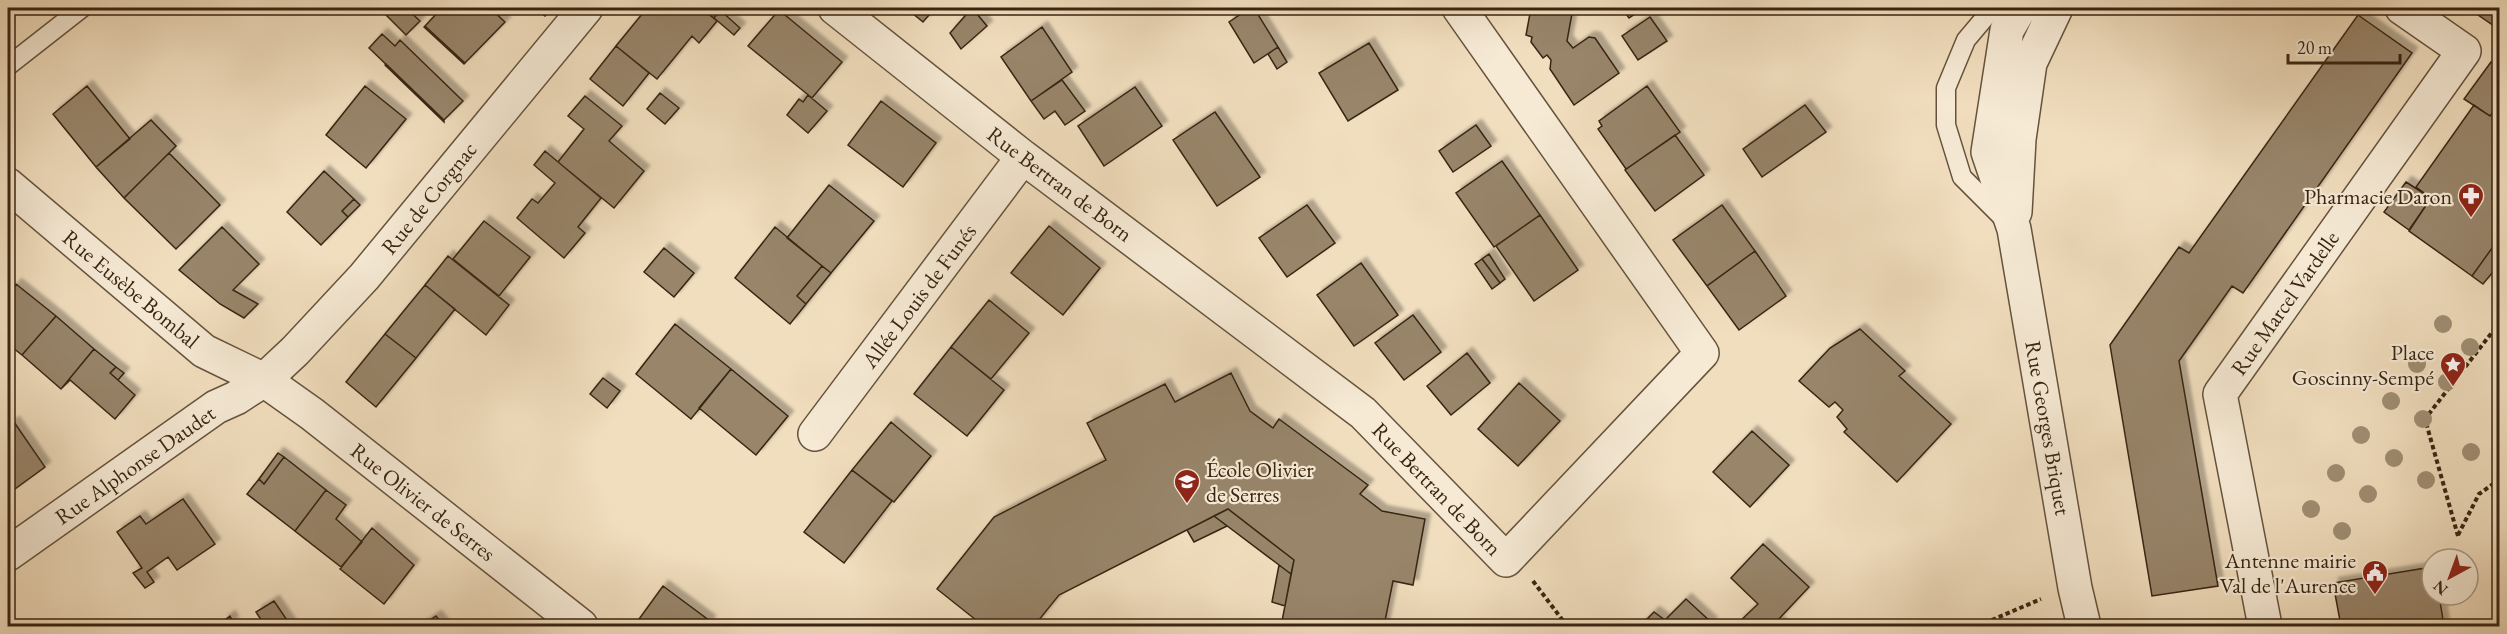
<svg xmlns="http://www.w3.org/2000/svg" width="2507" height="634" font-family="'EB Garamond',serif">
<defs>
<filter id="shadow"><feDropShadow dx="5.5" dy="-5.5" stdDeviation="1.5" flood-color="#0004"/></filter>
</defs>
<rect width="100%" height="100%" fill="#f1debe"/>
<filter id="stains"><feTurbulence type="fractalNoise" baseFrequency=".00333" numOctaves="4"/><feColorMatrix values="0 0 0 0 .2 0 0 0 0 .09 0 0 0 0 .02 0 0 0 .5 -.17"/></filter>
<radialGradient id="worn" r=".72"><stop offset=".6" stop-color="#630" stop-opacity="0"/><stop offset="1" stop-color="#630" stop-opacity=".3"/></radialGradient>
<path fill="#98856b" stroke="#382512" stroke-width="1.5" filter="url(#shadow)" d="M383,8H406L420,21L406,35L381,10Z
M442,8H490L505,22L465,63L425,26Z
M534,8H552L545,16Z
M647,8H701L717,21L699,43L692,36L657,79L616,46Z
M701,8H722L714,18Z
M906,8H935L923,22Z
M972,8L987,26L961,49L950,33Z
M1250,8H1254L1278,47L1254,63L1229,22Z
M1531,8H1573L1567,41L1573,48L1589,37L1595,38L1619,73L1574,105L1550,69L1551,60L1547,55L1543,58L1531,42L1532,37L1526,35Z
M1622,8H1644L1629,18Z
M2468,8H2500V30Z
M720,10L740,28L734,35L714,18Z
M779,10L842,62L812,98L748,46Z
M2358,15L2412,53L2243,293L2232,286L2179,361L2218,586L2152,596L2110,345L2179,247L2189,253Z
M1650,17L1667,41L1638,60L1622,36Z
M425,26L465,63L464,64L424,27Z
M1042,27L1072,72L1031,101L1001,57Z
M382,34L395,46L400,40L463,101L444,120L369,48Z
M1369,43L1398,90L1348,121L1319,73Z
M616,46L649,73L623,106L590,79Z
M1278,47L1287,62L1277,69L1268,54Z
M2491,62L2500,68V103L2490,116L2464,99Z
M386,64L444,120V122L385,65Z
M1062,80L1085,111L1065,125L1055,111L1044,119L1031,101Z
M87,86L130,139L96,167L53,114Z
M365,86L406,119L366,168L326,135Z
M1647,86L1680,132L1626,169L1598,129L1602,126L1599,121Z
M1135,87L1162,126L1104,166L1078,126Z
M660,93L679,108L665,124L647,109Z
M808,95L827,111L808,133L787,115L799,99L803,102Z
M585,96L622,126L609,141L644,171L614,208L558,162L584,129L568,116Z
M881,101L936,143L903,187L848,145Z
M2500,103V237L2472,276L2409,231L2431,198L2416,187L2474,105L2490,116Z
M1805,105L1826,132L1762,177L1743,149Z
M1215,112L1260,177L1217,206L1173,140Z
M151,120L176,146L124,198L96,167Z
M1476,125L1491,146L1453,172L1439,151Z
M1675,135L1704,175L1655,211L1625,170Z
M545,151L601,198L578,227L585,233L564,258L517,218L532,199L538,203L555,183L534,165Z
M169,153L220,205L176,249L124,198Z
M1502,161L1540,215L1494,247L1456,193Z
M324,171L354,199L342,211L348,217L321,245L287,212Z
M2406,182L2431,198L2409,230L2384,212Z
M829,185L874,221L831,273L787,238Z
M354,199L360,205L348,217L342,211Z
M1307,205L1335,243L1287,277L1259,238Z
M1722,205L1755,251L1707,286L1673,240Z
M1540,215L1578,270L1534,301L1496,246Z
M484,221L530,257L499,296L453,259Z
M1049,226L1100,268L1063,315L1011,273Z
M222,227L259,264L233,290L258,304L244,318L220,304L179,270Z
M775,227L822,266L797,296L806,304L790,324L735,278Z
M2500,237V279L2492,273L2483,284L2472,276Z
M664,248L694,273L674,297L644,272Z
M1755,251L1786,296L1739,330L1707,286Z
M1489,254L1505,279L1500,283L1482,259Z
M448,256L509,305L486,335L425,285Z
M1482,259L1500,283L1492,289L1475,264Z
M1361,263L1398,315L1354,346L1317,295Z
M822,266L831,273L806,304L797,296Z
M16,284L56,316L22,355L8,344V294Z
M425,285L455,309L416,358L385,334Z
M989,300L1029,333L991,379L951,347Z
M1413,315L1441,352L1404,380L1375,343Z
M56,316L94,349L61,389L22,355Z
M675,324L731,369L691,419L636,374Z
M1860,329L1905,371L1899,376L1951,424L1897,482L1844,432L1847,429L1837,417L1843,410L1835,402L1829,407L1799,381L1830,348Z
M385,334L416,358L376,407L346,382Z
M951,347L1004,390L967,436L914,394Z
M94,349L116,367L110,373L135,395L115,419L70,380L61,389Z
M1467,353L1490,383L1451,415L1427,386Z
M116,367L124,373L118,380L110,373Z
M731,369L788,416L756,455L699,408Z
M1231,373L1250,411L1273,428L1279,419L1368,485L1360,494L1382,511L1425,519L1413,585L1393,581L1384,626H1281L1294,560L1228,509L1059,595L1034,626H979L981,624L937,589L994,517L1106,460L1087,423L1165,384L1175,402Z
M603,378L620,391L607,408L590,394Z
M1519,383L1560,421L1518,466L1478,429Z
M14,422L45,467L8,494V426Z
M891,422L931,456L894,502L852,470Z
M1752,431L1789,465L1750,507L1713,472Z
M278,453L284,457L264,484L259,479Z
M284,457L326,490L295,531L247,494L259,479L264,484Z
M852,470L892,501L844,563L804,532Z
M326,490L346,505L336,519L362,542L341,567L295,531Z
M183,499L215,544L177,570L168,557L147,572L154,582L145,588L133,573L142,568L117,532L140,516L146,524Z
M1228,509L1294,560L1291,574L1214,516Z
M1214,516L1227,526L1194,542L1187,530Z
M372,528L414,565L384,604L340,569Z
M1763,544L1809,587L1777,621L1783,626H1743L1738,623L1758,604L1731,578Z
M1279,565L1291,574L1285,606L1272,602Z
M2432,567V595H2439L2444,626H2341L2333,583Z
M663,586L710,621L707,626H634Z
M1686,599L1712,623L1708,626H1640L1654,612L1665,620Z
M274,601L291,626H265L256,612Z
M230,616L233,622L228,626L223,621Z
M436,616L444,626H421Z"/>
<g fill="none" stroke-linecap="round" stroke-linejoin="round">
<defs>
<path id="service" d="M1993,8L1966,40L1946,88V125L1962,177L2003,218
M8,66L82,8"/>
<path id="minor" d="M835,8L1023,157L1363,413L1506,560L1702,353L1459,8
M815,434L1023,157
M8,554L216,407L236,398L264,380L295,351L364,277L586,8
M2265,626L2220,394L2464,51L2402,8"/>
<path id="tertiary" d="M2020,8L2007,30L1988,152L2014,229L2075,588L2084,626
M8,185L204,351L264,380L312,414L581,626
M2015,212L2019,139L2030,63L2056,8"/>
</defs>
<use href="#service" stroke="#66533d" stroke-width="21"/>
<use href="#minor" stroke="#66533d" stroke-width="36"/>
<use href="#tertiary" stroke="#66533d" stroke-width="36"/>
<path stroke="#382512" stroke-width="4" stroke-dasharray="4.5 3" stroke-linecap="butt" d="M2458,535L2479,494L2500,479
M2458,536L2425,419L2500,322
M1533,581L1564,622L1565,626
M1978,626L2041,599"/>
<use href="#service" stroke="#f6ead5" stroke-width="18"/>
<use href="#minor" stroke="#f6ead5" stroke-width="33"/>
<use href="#tertiary" stroke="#f6ead5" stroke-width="33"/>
</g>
<g fill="#a08e73">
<circle cx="2443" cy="324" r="9"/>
<circle cx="2470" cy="347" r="9"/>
<circle cx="2417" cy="364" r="9"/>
<circle cx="2447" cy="382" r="9"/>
<circle cx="2391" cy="401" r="9"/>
<circle cx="2423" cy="419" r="9"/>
<circle cx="2361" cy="435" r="9"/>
<circle cx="2471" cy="452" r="9"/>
<circle cx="2394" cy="458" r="9"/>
<circle cx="2336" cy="473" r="9"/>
<circle cx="2426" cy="480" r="9"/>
<circle cx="2368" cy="494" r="9"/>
<circle cx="2311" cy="509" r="9"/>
<circle cx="2342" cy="531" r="9"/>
</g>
<defs>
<symbol id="pharmacy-pin" viewBox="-11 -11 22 30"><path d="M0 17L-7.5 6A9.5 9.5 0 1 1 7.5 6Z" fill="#8f2418" stroke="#f6ead5"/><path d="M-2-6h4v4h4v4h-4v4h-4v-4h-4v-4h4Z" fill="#fff"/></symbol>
<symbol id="sight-pin" viewBox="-11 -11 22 30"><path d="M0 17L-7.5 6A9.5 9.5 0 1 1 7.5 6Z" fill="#8f2418" stroke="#f6ead5"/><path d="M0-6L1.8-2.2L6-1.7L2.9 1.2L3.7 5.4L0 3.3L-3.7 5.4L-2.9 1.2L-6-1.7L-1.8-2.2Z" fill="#fff"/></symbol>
<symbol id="school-pin" viewBox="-11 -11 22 30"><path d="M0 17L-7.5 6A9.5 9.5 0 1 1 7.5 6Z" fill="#8f2418" stroke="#f6ead5"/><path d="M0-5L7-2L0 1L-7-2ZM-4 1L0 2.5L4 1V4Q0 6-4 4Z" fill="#fff"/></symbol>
<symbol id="civic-pin" viewBox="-11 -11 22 30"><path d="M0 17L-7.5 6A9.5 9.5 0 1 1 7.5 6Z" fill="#8f2418" stroke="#f6ead5"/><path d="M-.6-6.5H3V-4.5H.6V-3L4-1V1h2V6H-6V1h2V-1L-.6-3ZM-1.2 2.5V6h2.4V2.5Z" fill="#fff"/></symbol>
</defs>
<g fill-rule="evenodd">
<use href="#pharmacy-pin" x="2456" y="181" width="30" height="40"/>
<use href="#sight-pin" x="2438" y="350" width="30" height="40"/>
<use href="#school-pin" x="1172" y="467" width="30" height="40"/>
<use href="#civic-pin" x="2360" y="558" width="30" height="40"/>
</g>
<g text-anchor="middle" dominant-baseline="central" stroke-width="4.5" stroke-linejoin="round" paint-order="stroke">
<g font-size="22" fill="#382512" stroke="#f6ead5">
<text transform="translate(1060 184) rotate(37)">Rue Bertran de Born</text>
<text transform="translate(429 198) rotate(-51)">Rue de Corgnac</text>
<text transform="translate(131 289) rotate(40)">Rue Eusèbe Bombal</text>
<text transform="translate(919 296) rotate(-53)">Allée Louis de Funés</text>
<text transform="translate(2285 303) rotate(-55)">Rue Marcel Vardelle</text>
<text transform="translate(2048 428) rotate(80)">Rue Georges Briquet</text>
<text transform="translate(135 465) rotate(-35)">Rue Alphonse Daudet</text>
<text transform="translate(1437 489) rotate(46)">Rue Bertran de Born</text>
<text transform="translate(423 502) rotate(38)">Rue Olivier de Serres</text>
</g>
<g font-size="22" fill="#382512" stroke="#f6ead5" text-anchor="end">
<text x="2452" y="196">Pharmacie Daron</text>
<text x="2434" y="352">Place<tspan x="2434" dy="25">Goscinny-Sempé</tspan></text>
<text x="1206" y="469" text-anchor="start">École Olivier<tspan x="1206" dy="25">de Serres</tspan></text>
<text x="2356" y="560">Antenne mairie<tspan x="2356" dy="25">Val de l'Aurence</tspan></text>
</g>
</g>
<rect width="2507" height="634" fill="none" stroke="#f1debe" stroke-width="30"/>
<rect x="9" y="9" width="2489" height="616" fill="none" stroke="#382512" stroke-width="3"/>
<rect x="15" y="15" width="2477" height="604" fill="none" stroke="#382512" stroke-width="1.5"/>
<g transform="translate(2450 577) rotate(221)"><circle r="28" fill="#f6ead5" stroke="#aa9b87" stroke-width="1.5"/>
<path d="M0-4.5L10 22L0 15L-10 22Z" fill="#8f2418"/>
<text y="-9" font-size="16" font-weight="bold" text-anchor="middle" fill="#382512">N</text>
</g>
<path d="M2288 54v9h112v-9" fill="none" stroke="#382512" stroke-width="3"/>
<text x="2297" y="54" font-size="18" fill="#382512" stroke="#f6ead5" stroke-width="4.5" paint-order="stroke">20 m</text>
<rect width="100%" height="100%" filter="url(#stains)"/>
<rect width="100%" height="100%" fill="url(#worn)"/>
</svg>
